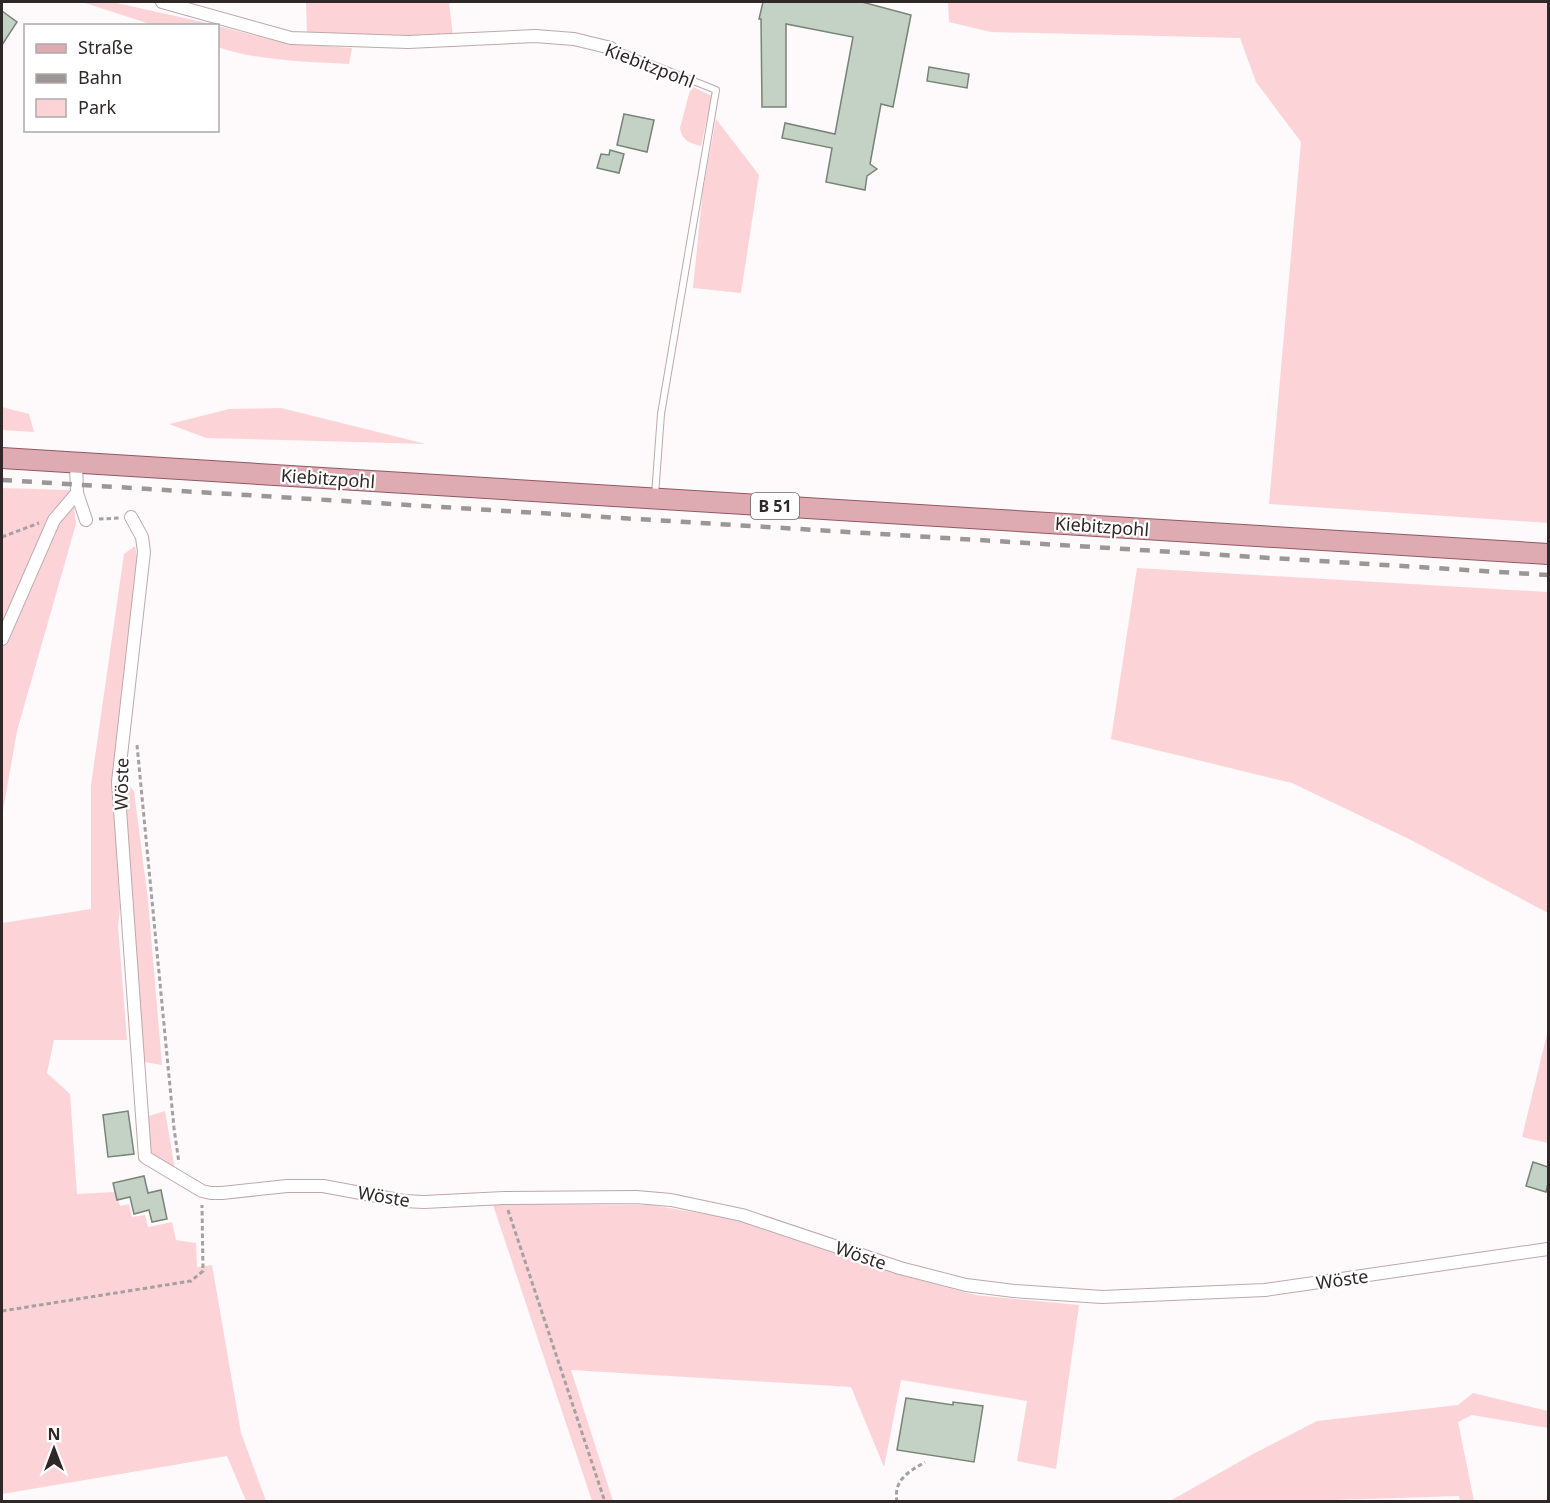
<svg xmlns="http://www.w3.org/2000/svg" width="1550" height="1503" font-family="'Noto Sans',sans-serif">
<rect width="100%" height="100%" fill="#fef9fa"/>
<path fill="#fcd4d8" d="M82,2H112L216,25H153Z
M306,2H449L453,37L307,34Z
M948,2H1548V523L1269,504L1301,142L1256,82L1240,38L991,32L949,22Z
M218,26L285,43L352,48L349,64C307,62 258,61 218,47Z
M691,86L712,96L701,146C690,143 682,141 680,128Z
M716,119L759,175L741,293L693,288L703,189Z
M2,407L29,414L34,432L2,430Z
M281,408L426,444L206,438L169,424L229,409Z
M2,488L69,490L73,497L76,524L17,731L2,816V545L3,542Z
M135,546L139,566L113,780L120,909L118,926L127,1040H54L47,1073L70,1094L77,1194L115,1192L120,1206L129,1204L132,1217L145,1215L148,1227L172,1222L176,1240L196,1243L197,1267L212,1265L241,1433L266,1501H246L227,1456L2,1494V923L91,909V785L124,554Z
M1137,568L1548,592V913L1411,840L1292,783L1111,739Z
M125,780L134,791L148,900L162,1065L144,1062L130,880Z
M1548,1030V1143L1522,1137Z
M165,1111L175,1169L149,1152L146,1117Z
M517,1204L652,1205L740,1220L923,1281L975,1295L1079,1305L1056,1469L1017,1461L1027,1401L901,1380L884,1467L851,1387L571,1370L613,1501H592L493,1205Z
M1473,1393L1548,1411V1428L1472,1415L1458,1422L1474,1501H1460L1459,1496L1304,1501H1170L1253,1454L1317,1421L1458,1405Z"/>
<path fill="#c3d2c5" stroke="#778478" stroke-width="1.5" d="M763,2H862L911,15L893,107L881,104L870,164L877,169L867,176L865,190L826,182L832,148L782,138L785,123L835,134L853,37L786,24V107H762L761,19H759Z
M2,11L17,22L2,45Z
M929,67L969,74L967,88L927,81Z
M624,114L654,120L647,152L617,145Z
M610,150L624,154L619,173L597,168L601,154L609,155Z
M128,1111L134,1154L108,1157L103,1115Z
M1533,1162L1548,1167V1183L1546,1192L1526,1186Z
M144,1176L148,1193L161,1190L167,1219L152,1222L149,1210L134,1214L130,1197L117,1200L113,1183Z
M906,1398L953,1405V1402L983,1406L974,1462L897,1450Z"/>
<g fill="none" stroke-linecap="round" stroke-linejoin="round">
<defs>
<path id="service" d="M611,48L716,90L661,414L655,495"/>
<path id="minor" d="M162,2L291,38L408,42L535,36L574,39L611,48
M76,463L77,493L86,520
M131,517L142,537L144,552L118,782L145,1157L202,1191L211,1193H222L287,1186H323L404,1201L424,1202L504,1198L636,1197L671,1200L742,1215L900,1268L966,1285L1014,1291L1102,1297L1265,1290L1548,1249
M2,639L54,520L77,493"/>
<path id="primary" d="M2,458L1548,554"/>
</defs>
<use href="#service" stroke="#bda8aa" stroke-width="8"/>
<use href="#minor" stroke="#bda8aa" stroke-width="14"/>
<use href="#primary" stroke="#925861" stroke-width="22"/>
<path stroke="#a6a0a1" stroke-width="3" stroke-dasharray="4.5 3" stroke-linecap="butt" d="M99,519L120,518
M2,537L39,523
M137,745L174,1128L179,1163
M508,1210L605,1502
M2,1311L191,1281L203,1271L202,1205
M897,1502C893,1479 909,1472 925,1462"/>
<use href="#service" stroke="#fff" stroke-width="6"/>
<use href="#minor" stroke="#fff" stroke-width="12"/>
<use href="#primary" stroke="#deabb3" stroke-width="20"/>
<path stroke="#9c9697" stroke-width="4.5" stroke-dasharray="10 10" stroke-linecap="butt" d="M2,480L1548,575"/>
</g>
<g text-anchor="middle" dominant-baseline="central" stroke-width="4.5" stroke-linejoin="round" paint-order="stroke">
<rect fill="#fff" stroke="#6d6868" stroke-width="1.5" x="751" y="493" width="48" height="26" rx="4.5"/>
<g font-size="16" font-weight="bold" fill="#2f2728">
<text x="775" y="506">B 51</text>
</g>
<g font-size="18" fill="#2f2728" stroke="#fff">
<text transform="translate(650 65) rotate(21)">Kiebitzpohl</text>
<text transform="translate(328 478) rotate(4)">Kiebitzpohl</text>
<text transform="translate(1102 526) rotate(4)">Kiebitzpohl</text>
<text transform="translate(121 784) rotate(-89)">Wöste</text>
<text transform="translate(384 1196) rotate(9)">Wöste</text>
<text transform="translate(861 1255) rotate(19)">Wöste</text>
<text transform="translate(1342 1279) rotate(-8)">Wöste</text>
</g>
</g>
<rect width="1550" height="1503" fill="none" stroke="#2f2728" stroke-width="6"/>
<rect x="24" y="24" width="195" height="108" fill="#ffffff" stroke="#aca9a9" stroke-width="1.5"/>
<rect x="36" y="44" width="30" height="9" fill="#deabb3" stroke="#aca9a9" stroke-width="1.5"/>
<text x="78" y="54" font-size="18" fill="#2f2728">Straße</text>
<rect x="36" y="74" width="30" height="9" fill="#9c9697" stroke="#aca9a9" stroke-width="1.5"/>
<text x="78" y="84" font-size="18" fill="#2f2728">Bahn</text>
<rect x="36" y="99" width="30" height="18" fill="#fcd4d8" stroke="#aca9a9" stroke-width="1.5"/>
<text x="78" y="114" font-size="18" fill="#2f2728">Park</text>
<g transform="translate(54 1449)" stroke="#ffffff" stroke-width="4.5" paint-order="stroke">
<path d="M0-4.5L10 22L0 15L-10 22Z" fill="#2f2728"/>
<text y="-9" font-size="16" font-weight="bold" text-anchor="middle" fill="#2f2728">N</text>
</g>
</svg>
